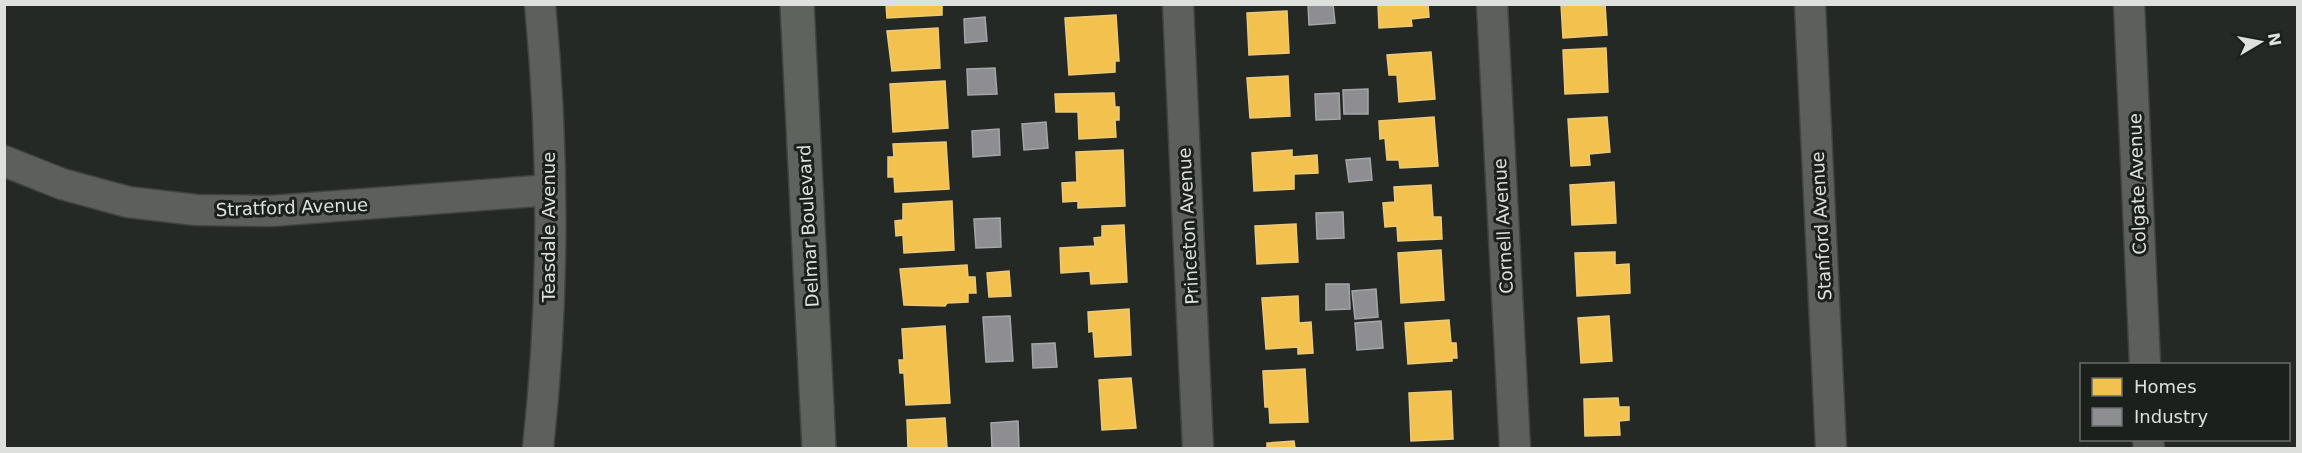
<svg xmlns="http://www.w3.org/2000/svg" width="2302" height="453" font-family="'DejaVu Sans',sans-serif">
<rect width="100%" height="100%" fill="#252926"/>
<path fill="#f2c14e" stroke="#ecca79" stroke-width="1.5" d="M886,4H942V15L887,18Z
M1378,4H1428L1429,17L1411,19L1412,26L1379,28Z
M1561,4H1605L1607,35L1563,38Z
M1287,11L1289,53L1249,55L1247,13Z
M1116,15L1119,61H1115V72L1069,75L1065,18Z
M938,28L940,68L892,71L887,31Z
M1606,48L1608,92L1565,94L1563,50Z
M1431,52L1435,99L1399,102L1397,75H1389L1387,55Z
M1288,76L1290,116L1250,118L1247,78Z
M945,81L948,128L893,132L890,84Z
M1114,93L1115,107H1119V120H1115L1116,137L1079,139L1078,112H1056L1055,94Z
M1434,117L1438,166L1400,168L1399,160H1387L1385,138L1380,139L1379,121Z
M1607,117L1610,152L1589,154L1590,165L1571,166L1568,119Z
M946,142L949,189L895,192L894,177H888V157H894L893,144Z
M1123,150L1125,206L1078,208V201L1063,202L1062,183L1077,182L1076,152Z
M1292,150V157L1317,155L1318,173L1294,174V189L1254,191L1252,153Z
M1614,182L1616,223L1572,225L1570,185Z
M1431,185L1433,217H1441L1442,239L1398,241L1397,226L1385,227L1383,203L1395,202L1394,187Z
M952,201L954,250L904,253L903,235L896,236L895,221L903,220V204Z
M1296,224L1298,262L1257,264L1255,226Z
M1124,225L1127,282L1091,284L1090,271L1061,273L1060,248L1095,246L1094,238L1102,237V226Z
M1441,250L1444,300L1401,303L1398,253Z
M1615,252V265L1629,264L1630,293L1577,296L1575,253Z
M967,265L968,277H975L976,293H968V302L947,303L945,306L904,305L900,269Z
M1009,271L1011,296L989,297L987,273Z
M1298,296L1299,323L1311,322L1313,353L1298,354V347L1266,349L1262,298Z
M1129,309L1131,355L1095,357L1093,331L1089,332L1088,312Z
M1609,316L1612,361L1581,363L1578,318Z
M1449,320L1451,343H1456L1457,358H1452V361L1408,364L1405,323Z
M945,326L950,403L906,405L904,373H900L899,360H904L902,329Z
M1305,369L1308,422L1270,423L1269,407H1265L1263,371Z
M1131,378L1136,428L1102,430L1099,380Z
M1451,391L1453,439L1411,441L1409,393Z
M1618,398L1619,407H1629V420L1619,421L1620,435L1585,436L1584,399Z
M945,418L947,448H908L907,420Z
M1294,441L1295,448H1267V443Z"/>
<path fill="#8d8d92" stroke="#a5a6a8" stroke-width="1.5" d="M1308,4H1333L1335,23L1309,25Z
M985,17L987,41L965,43L964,19Z
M995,68L997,94L968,95L967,69Z
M1368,89V114H1344L1343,90Z
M1339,93L1340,119L1316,120L1315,94Z
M1046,122L1048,148L1024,150L1022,124Z
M999,129L1000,155L973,157L972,131Z
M1370,158L1372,180L1349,182L1346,160Z
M1343,212L1344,238L1317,239L1316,213Z
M1000,218L1001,247L976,248L974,219Z
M1326,284H1349L1350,309L1326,310Z
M1376,289L1378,317L1355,319L1352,291Z
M1010,316L1013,361L986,362L983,317Z
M1381,321L1383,348L1357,350L1355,323Z
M1055,343L1057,367L1033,368L1032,344Z
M1018,421L1019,448H992L991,423Z"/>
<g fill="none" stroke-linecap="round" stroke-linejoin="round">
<defs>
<path id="minor" d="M1178,4L1198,448
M1492,4L1515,448
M1810,4L1831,448
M2129,4L2145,364
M4,161L62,184L128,202L196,210L271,211L550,190
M2148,440L2149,448
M538,448C554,302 554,151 540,4"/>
<path id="secondary" d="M797,4L819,448"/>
</defs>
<use href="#minor" stroke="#404341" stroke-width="33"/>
<use href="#secondary" stroke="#404341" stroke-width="36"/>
<use href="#minor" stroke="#5c5f5c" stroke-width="30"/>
<use href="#secondary" stroke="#5f635d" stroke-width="33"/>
</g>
<g text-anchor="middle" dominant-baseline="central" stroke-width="6" stroke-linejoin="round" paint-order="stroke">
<g font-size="18" fill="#dde0dd" stroke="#1b201c">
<text transform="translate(2137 184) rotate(-92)">Colgate Avenue</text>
<text transform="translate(292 207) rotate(-2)">Stratford Avenue</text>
<text transform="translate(808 226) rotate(-93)">Delmar Boulevard</text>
<text transform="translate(1188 226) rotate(-93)">Princeton Avenue</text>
<text transform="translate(1503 226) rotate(-93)">Cornell Avenue</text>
<text transform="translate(1821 226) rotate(-93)">Stanford Avenue</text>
<text transform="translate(548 227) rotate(-90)">Teasdale Avenue</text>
</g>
</g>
<rect width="2302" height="453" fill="none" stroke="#dde0dd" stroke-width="12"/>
<rect x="2080" y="363" width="210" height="78" fill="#1b201c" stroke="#696d69" stroke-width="1.5"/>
<rect x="2092" y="378" width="30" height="18" fill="#f2c14e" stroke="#696d69" stroke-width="1.5"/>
<text x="2134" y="393" font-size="18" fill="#dde0dd">Homes</text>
<rect x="2092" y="408" width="30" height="18" fill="#8d8d92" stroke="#696d69" stroke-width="1.5"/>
<text x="2134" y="423" font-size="18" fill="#dde0dd">Industry</text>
<g transform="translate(2260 42) rotate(80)" stroke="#1b201c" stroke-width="4.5" paint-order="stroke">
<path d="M0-4.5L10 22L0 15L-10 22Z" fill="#dde0dd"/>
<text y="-9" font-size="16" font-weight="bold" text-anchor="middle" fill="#dde0dd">N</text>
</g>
</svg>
